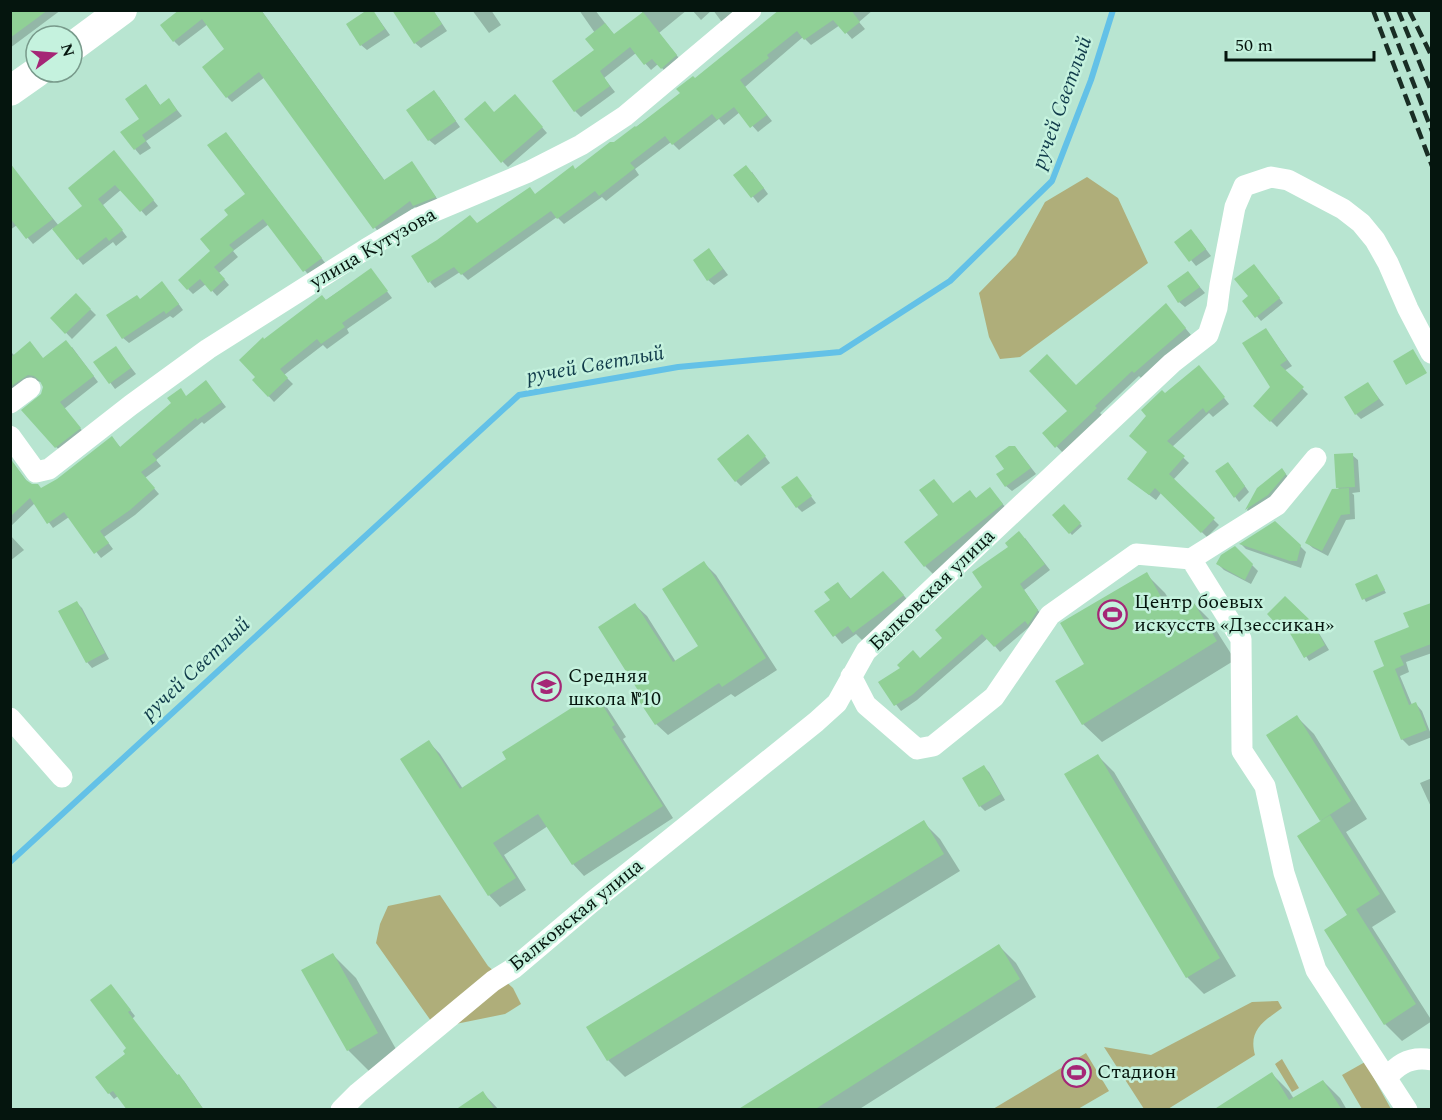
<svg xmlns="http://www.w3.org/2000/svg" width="1442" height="1120" font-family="Spectral,serif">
<rect width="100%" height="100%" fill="#b8e5d1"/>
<path fill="#afae7a" d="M1087,177L1118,198L1148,263L1020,357L1000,359L989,337L979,293L1016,255L1045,202Z
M440,895L488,966L513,988L521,1004L505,1014L436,1028L376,943L380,924L388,906Z
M1278,1001L1282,1008C1264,1021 1248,1030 1255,1055L1168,1109H1144L1104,1047L1151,1055L1252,1002Z
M1086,1053L1109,1091L1078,1109H993Z
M1282,1059L1299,1088L1292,1092L1275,1064Z
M1365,1062L1391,1109H1362L1342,1075Z"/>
<path fill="#0003" d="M10,10H61L10,48Z
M182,10H261L385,181L412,163L440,203L420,211L415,207L379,233L265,77L232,102L227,97L226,49L208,24L179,46L174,41Z
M372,10L390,35L367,50L361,45Z
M433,10L447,31L421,48L415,43Z
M472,10H491L501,25L489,33Z
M579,10H595L615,36L643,14L641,10H687L659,33L682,62L668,74L658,64L651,70L636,53L604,78L615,92L581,117L575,111L596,50L595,33Z
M692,10H712L701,20Z
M713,10H743L724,25Z
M788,10H873L859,22L865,29L852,39L840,25L811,45L803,37L745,87L772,121L758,132L740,112L724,125L719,119L679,150L671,142L635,169L639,175L606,201L602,197L564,224L557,217L468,280L460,272L435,288L430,282L478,225L536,195L576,170L682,94L695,80Z
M146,86L161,106L169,100L182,116L146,141L151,148L140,155L135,149Z
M439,97L460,127L435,145L429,140Z
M520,102L547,133L508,167L503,162L494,114Z
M231,139L326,264L310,277L269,224L233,251L238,257L219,273L229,285L217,296L206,284L193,294L188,289L212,251L230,216L247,195Z
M119,158L158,206L146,216L122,189L103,205L127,237L116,246L113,242L83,265L53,228L33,244L17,225L10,230V181L18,175L59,226L84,206Z
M752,172L768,194L758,203L736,175Z
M1196,236L1211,256L1196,266L1176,242Z
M714,256L728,275L714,285L708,280Z
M371,270L392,298L347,329L349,333L327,349L323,345L284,375L293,384L274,402L254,380L257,377L264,341Z
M1258,270L1283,303L1261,321L1244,301L1250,297Z
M1188,273L1205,293L1185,307L1179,302Z
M170,292L183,310L173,318L170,316L129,343L123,338L140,300Z
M76,295L96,315L72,339L52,318Z
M1172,312L1191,335L1141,378L1139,376L1100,413L1102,415L1063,453L1044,433L1069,411L1076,387Z
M1266,330L1292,366L1284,371L1308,394L1277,427L1255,406L1272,388Z
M72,347L98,382L64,409L85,434L62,452L56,447L43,393V383L35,380L10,392V351L15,356L44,359Z
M116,348L136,374L115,389L95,362Z
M1204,373L1229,404L1213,417L1209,413L1172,447L1189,463L1173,480L1219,525L1207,537L1161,493L1156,500L1135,484L1149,452L1165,395Z
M1368,384L1384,405L1361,419L1356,414Z
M211,388L226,407L204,424L202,422L156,460L161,466L145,478L159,494L135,515L104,537L113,549L101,558L69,517L53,528L35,503L10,527V459L29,484L41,489L58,480L112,438L121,448L187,397Z
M754,442L770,463L741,486L736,481Z
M1015,447L1036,474L1012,491L1006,486V469Z
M1352,455L1358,460L1360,492L1352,493L1354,495L1355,519L1346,520L1328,556L1313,548L1307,543L1340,490L1338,488Z
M1232,468L1249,492L1239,502L1217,472Z
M1282,470L1290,479L1273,500L1251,514L1247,510L1258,489Z
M797,478L816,503L802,512L797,507Z
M970,492L977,499L997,497L1010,513L933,574L925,566L954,504Z
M1064,506L1082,526L1072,535L1054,515Z
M10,535L24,550L10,561Z
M1025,538L1050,570L1024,590L1042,616L1000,652L988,638L917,700L901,711L880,683L920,660L944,638Z
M1241,544L1300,546L1306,552L1301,568L1246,549Z
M1235,548L1258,571L1251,584L1224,570L1218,564Z
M704,563L716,575L777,670L735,697L731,694L668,735L656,724L642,692L635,605L647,616L676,662L700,646Z
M1146,574L1165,593L1175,609L1190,600L1209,619L1235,660L1102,742L1083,724Z
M1377,576L1386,593L1366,602L1357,585Z
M891,580L910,603L862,640L856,634L842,644L816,612L832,601L838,584L852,600Z
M1285,598L1316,628L1329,650L1309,661L1287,625L1283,629L1269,614Z
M77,603L82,608L109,659L92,668L87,662Z
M1432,604V653L1406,662L1409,672L1400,676L1412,705L1416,704L1422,711L1432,737L1409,746L1402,739L1386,667L1411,628L1405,614Z
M594,695L606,706L626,737L623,739L673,818L584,876L573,864L548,826L504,855L526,890L500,907L489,895L429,742L440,754L463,789L508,759Z
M1297,717L1314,734L1367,819L1346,832L1396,912L1372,927L1432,1021L1402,1041L1385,1024L1350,915L1321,820Z
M1097,755L1114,772L1236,976L1204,994L1187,977Z
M984,767L989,772L1005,800L985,811L980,806Z
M1432,778V809L1420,783Z
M923,822L940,839L960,871L625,1077L608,1060Z
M999,946L1016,963L1036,997L858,1110H739Z
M332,954L356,978L401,1058L372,1074L348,1050Z
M116,992L135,1016L132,1019L178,1076L184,1081L204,1110H128L118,1096L114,1099L109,1093L97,1077L127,1055L128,1049Z
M1272,1074L1289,1091L1294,1099L1323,1081L1340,1098L1347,1110H1215Z
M483,1093L499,1110H457Z"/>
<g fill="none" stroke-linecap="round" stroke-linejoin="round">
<path stroke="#63c1e7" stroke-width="6" d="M10,862L519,395L678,367L840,352L950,281L1052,181L1091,80L1113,10"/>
</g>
<path fill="#90d096" d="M10,10H48L10,38Z
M179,10H261L384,180L412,161L436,197L413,206L410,201L373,229L259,72L226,98L202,67L224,49L202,19L173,42L160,25Z
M367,10H373L385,29L360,46L346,24Z
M392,10H433L442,24L414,44Z
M779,10H851L860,22L845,34L833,20L804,40L797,31L767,55L769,58L740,80L767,115L750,128L734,107L717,120L712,114L672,145L665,136L630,163L635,168L599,196L595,191L557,219L551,211L461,275L454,267L428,283L411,256L437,240L470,215L477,223L530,187L535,194L573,165L575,169L610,142H614L635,126L636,127L680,93L676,89L693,76L695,78Z
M643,12L677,55L661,69L652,59L644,65L630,47L600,71L610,86L574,112L552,81L594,50L585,39L605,23L614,34Z
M146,84L160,105L169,98L177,110L142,135L146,141L134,150L120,132L139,119L125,99Z
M434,90L456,121L428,141L406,110Z
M515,94L543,127L501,163L464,119L485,101L494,112Z
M226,132L322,258L303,272L263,219L229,245L234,250L214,267L225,279L211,292L200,279L187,290L178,280L210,251L200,239L228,215L224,210L245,194L207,145Z
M114,150L154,200L140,212L115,185L98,199L123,230L109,241L106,237L77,260L52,229L82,206L68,188Z
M10,163L53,219L26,239L10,218Z
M746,165L764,188L751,198L733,175Z
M1191,229L1206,249L1189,262L1174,242Z
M709,248L723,269L707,281L693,260Z
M1254,264L1280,298L1255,318L1242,301L1248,296L1234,279Z
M371,268L388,291L342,323L345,327L321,344L317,339L280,369L288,378L268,397L252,380L255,377L239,360L263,337L264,339L322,295L326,300Z
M1188,271L1200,287L1178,303L1167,286Z
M162,281L179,304L166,314L164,311L122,339L106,315L137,295L140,299Z
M76,293L91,309L65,334L50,318Z
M1166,303L1186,328L1134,373L1132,371L1095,406L1097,408L1055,448L1042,433L1067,411L1029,371L1047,354L1076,385Z
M1266,328L1287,360L1280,365L1304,387L1270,422L1253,406L1270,387L1242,343Z
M66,340L94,376L60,402L81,428L55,448L21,410L41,394L43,387L40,381L34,376L28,375L10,387V358L30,341L43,358Z
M116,346L131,368L109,384L93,362Z
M1413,349L1427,373L1406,385L1393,361Z
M1199,365L1225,397L1206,413L1203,408L1167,441L1185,456L1169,474L1215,518L1201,533L1155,488L1149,495L1127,479L1147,452L1129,436L1146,416L1141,410L1162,390L1165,393Z
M206,380L222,402L197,420L196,418L152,454L157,460L141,472L155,488L130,510L100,531L109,543L94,554L64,512L47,524L30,498L10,517V458L26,480L32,484H38L41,488L57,479L112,436L120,447L171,403L167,398L181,388L186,396Z
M1368,382L1379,399L1355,415L1344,397Z
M748,434L766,456L735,482L717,459Z
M1009,446H1015L1031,468L1005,487L996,474L1004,469L995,456Z
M1353,453L1355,487L1336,488L1334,454Z
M1228,462L1245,486L1234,498L1215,471Z
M1282,468L1286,474L1268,495L1245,510L1257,488Z
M797,476L812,496L796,508L781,487Z
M934,479L953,503L970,490L976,498L990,487L1003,504L924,567L904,542L938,515L919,490Z
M1349,488L1350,514L1341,515L1322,551L1305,543L1332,489Z
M1064,504L1081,523L1069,534L1052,515Z
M1275,521L1301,545L1297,561H1290L1239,544Z
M1019,531L1045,564L1020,584L1038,610L1028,625L1025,621L994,647L982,634L912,695L894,706L878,682L900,668L897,665L913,650L920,658L942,638L935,630L982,587L972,572L1008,547L1005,543Z
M1235,546L1253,564L1245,580L1216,564L1221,555Z
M704,561L766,658L722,687L719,683L655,725L635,695L639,692L598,627L635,603L673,662L698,646L662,589Z
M883,571L904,595L853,633L848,626L833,637L814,611L830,600L824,592L838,582L850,599Z
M1147,572L1169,611L1191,598L1217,641L1082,725L1055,681L1084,664L1060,623Z
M1377,574L1385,590L1362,600L1355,584Z
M1285,596L1312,622L1325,645L1304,658L1283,621L1278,626L1267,614Z
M77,601L105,653L86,663L58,611Z
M1431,603V644L1400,656L1404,665L1395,669L1409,705L1416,702L1427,730L1401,740L1373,671L1384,666L1374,641L1409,627L1403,613Z
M595,693L615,725L612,727L663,806L572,865L538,814L493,843L516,878L488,896L400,759L429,740L460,789L506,759L502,752Z
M1297,715L1351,801L1320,821L1266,735Z
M1098,754L1220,958L1186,978L1064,774Z
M984,765L1001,794L979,807L962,778Z
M1330,815L1380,894L1347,915L1297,836Z
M924,820L944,854L607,1061L586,1027Z
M1356,909L1416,1004L1384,1025L1324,930Z
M999,944L1020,979L814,1110H737Z
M333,953L378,1033L347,1051L301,970Z
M111,984L131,1010L128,1012L177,1075L179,1074L204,1110H127L113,1091L108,1094L95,1077L125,1054L123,1051L126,1048L90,1000Z
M1272,1072L1289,1100L1323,1080L1342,1110H1213Z
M483,1091L495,1110H455Z"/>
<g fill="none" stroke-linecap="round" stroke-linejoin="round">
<path stroke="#fff" stroke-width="21" d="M10,403L30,388
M10,436L36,472L49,469L131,405L208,349L366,249L416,219L528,172L581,145L625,116L751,10
M1191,559L1277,505L1316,458
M851,676L866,705L917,749L933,746L994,697L1050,615L1136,554L1191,559L1241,639L1242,751L1265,786L1284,873L1316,970L1407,1110
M10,718L62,777
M1387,1078C1398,1063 1413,1056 1432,1060
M341,1110L358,1093L493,981L514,968L592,902L816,722L837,703L866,651L1172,363L1208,335L1217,308L1220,285L1235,207L1244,186L1271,177L1288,180L1343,209L1361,223L1375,240L1388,263L1408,309L1431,353"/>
<path stroke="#fff" stroke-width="30" d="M72,47L122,10
M10,91L37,72"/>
<path stroke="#192d24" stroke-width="4.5" stroke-dasharray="12 6" stroke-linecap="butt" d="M1373,10L1432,166
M1385,10L1432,131
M1398,10L1432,93
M1409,10L1432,57"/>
</g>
<defs>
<symbol id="stadium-ring" viewBox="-11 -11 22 22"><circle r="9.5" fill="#c5f2de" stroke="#a52676" stroke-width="1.5"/><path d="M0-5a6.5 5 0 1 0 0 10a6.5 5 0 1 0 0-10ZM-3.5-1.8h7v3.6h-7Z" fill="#a52676"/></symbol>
<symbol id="school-ring" viewBox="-11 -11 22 22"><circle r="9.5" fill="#c5f2de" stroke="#a52676" stroke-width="1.5"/><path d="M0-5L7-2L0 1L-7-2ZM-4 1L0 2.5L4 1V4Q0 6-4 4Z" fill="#a52676"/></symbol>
</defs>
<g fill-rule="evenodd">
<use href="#stadium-ring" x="1096" y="598" width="33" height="33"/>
<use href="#school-ring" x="530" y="670" width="33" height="33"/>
<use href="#stadium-ring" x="1060" y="1056" width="33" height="33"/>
</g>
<g text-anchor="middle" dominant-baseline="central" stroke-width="5" stroke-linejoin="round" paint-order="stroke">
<g font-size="20" fill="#05150e" stroke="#c5f2de">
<text transform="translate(373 248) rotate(-30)">улица Кутузова</text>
<text transform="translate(932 590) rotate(-44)">Балковская улица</text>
<text transform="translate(576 915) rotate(-39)">Балковская улица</text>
</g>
<g font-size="20" fill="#05150e" stroke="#c5f2de" text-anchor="start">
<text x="1134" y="602">Центр боевых<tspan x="1134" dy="23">искусств «Дзессикан»</tspan></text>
<text x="568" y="676">Средняя<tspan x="568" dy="23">школа №10</tspan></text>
<text x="1097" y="1072">Стадион</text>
</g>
<g font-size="21" font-style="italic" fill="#103b4a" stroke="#c5f2de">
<text transform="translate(1062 103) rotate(-70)">ручей Светлый</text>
<text transform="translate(595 365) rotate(-10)">ручей Светлый</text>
<text transform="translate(196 669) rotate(-43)">ручей Светлый</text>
</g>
</g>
<rect width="1442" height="1120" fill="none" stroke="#05150e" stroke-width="24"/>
<g transform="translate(54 54) rotate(74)"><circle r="28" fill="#c5f2de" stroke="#789a8b" stroke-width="1.5"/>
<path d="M0-4.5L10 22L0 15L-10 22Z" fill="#a52676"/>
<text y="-9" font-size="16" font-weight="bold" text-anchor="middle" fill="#05150e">N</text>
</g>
<path d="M1226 51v9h148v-9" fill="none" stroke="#05150e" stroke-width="3"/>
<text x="1235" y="51" font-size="18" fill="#05150e" stroke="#c5f2de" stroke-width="4.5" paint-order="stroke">50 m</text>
</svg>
